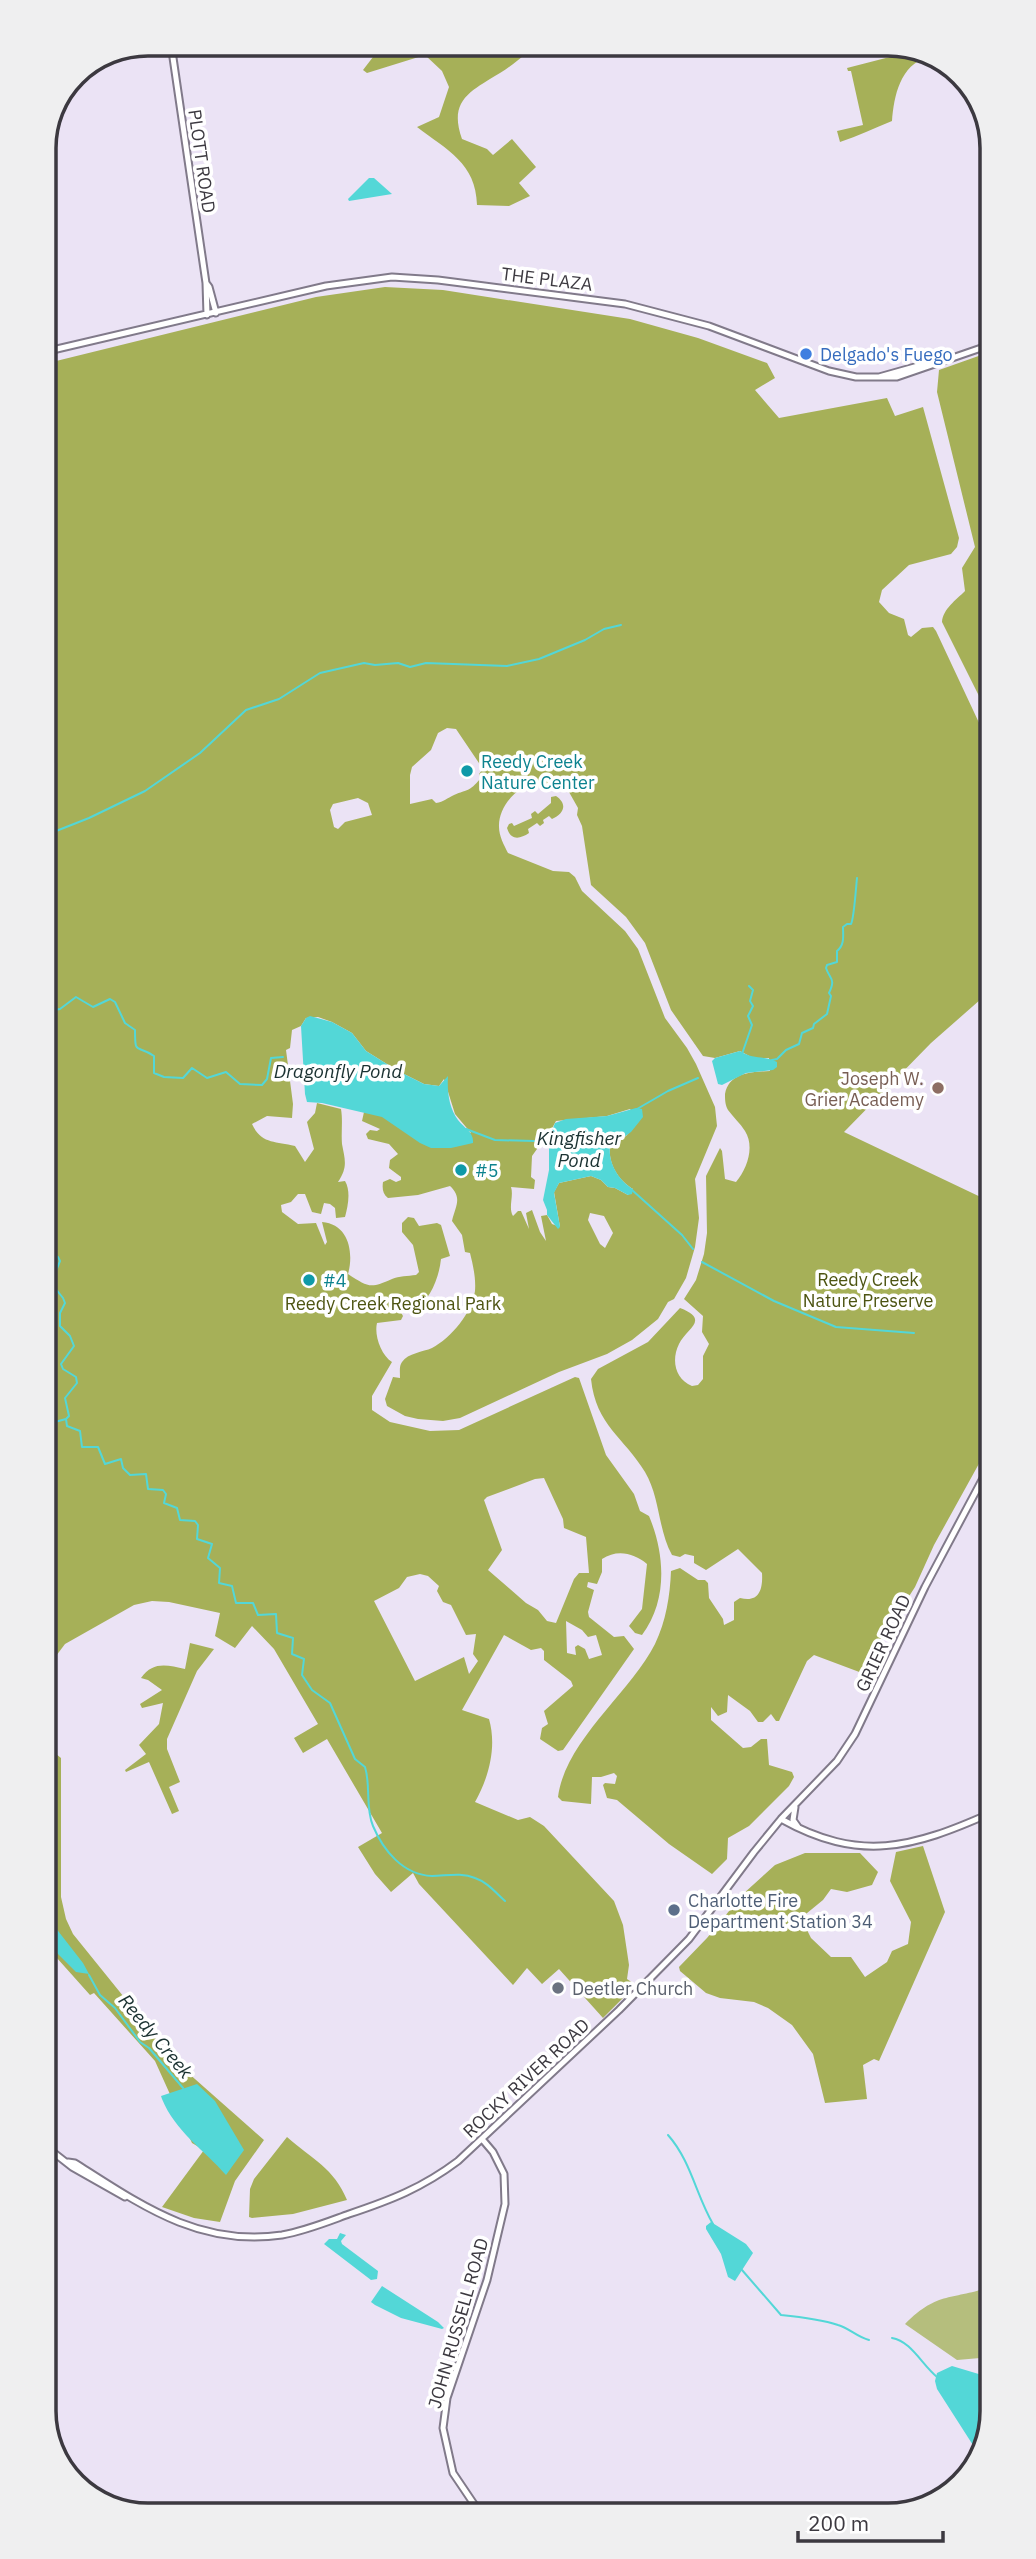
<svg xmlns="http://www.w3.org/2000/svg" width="1036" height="2559" font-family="'IBM Plex Sans',sans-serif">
<rect width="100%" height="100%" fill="#ebe3f5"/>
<path fill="#b5be7d" d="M992,2286V2357L957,2360L905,2324C939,2290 952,2301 992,2286Z"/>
<path fill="#a6b058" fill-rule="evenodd" d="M383,44H521L527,53C518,60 510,67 500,73C471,91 448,100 462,139L487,149L493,155L512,139L536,167L519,183L530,196L509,206L477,205C476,163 447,150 417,127L439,117L449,87L442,71L425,55L367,73L363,70Z
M913,51L928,57C900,65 894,96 892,121C874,128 858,136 840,142L837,131L863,125L851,71H848L847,68Z
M385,287L443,290L630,319L698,338L767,363L775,378L755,390L779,418L887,398L895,416L923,407L959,538L957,547L951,554L909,565L882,590L879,602L889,613L904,619L908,635L911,637L922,628L933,627L936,631L988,742L989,992L931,1043L844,1132L989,1201L990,1434L981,1460L934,1545L915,1587L906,1601L892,1610V1618L862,1673L814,1655L807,1661L779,1721H776L771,1714L763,1722H758L750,1711L728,1695L727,1712L718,1716L711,1707V1720L743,1748L751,1747L761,1739H767L769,1765L792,1772L794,1777L789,1786L749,1826L728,1838L727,1859L712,1874L669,1844L617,1800L607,1798L603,1785L605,1783L615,1784L617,1776L614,1773L601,1777H592L591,1804L562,1801L558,1797C565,1741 630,1693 655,1644C666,1621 670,1596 671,1571L680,1568L698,1580H705L708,1583L709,1598L723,1619L724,1625L734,1620V1602L740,1598C759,1603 763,1590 762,1573L738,1549L706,1570L694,1563V1556L685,1554L680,1557L672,1555C658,1530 660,1497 645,1472C624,1437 596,1426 591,1379L598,1369L648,1342L680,1308C711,1320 686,1329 679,1344C671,1360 675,1379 692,1386L698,1385L703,1379V1356L709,1344L702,1332L703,1316L684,1299L696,1280L704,1254L707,1233L706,1176L720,1148L722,1151L725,1179L736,1182C747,1169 755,1147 745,1131C740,1123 733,1117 728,1110C725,1105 725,1099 725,1094C729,1072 753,1072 770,1071L769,1058H753L740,1051L715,1058L703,1056L671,1010L645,943L626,917L591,885L582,826L577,815L578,808L569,792C561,789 550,783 542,783C519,782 498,806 499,827C499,836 504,845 508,853L553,871L569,872L575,877L582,891L625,931L638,949L665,1018L687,1048L696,1064L715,1107L717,1126L695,1179L699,1218L695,1247L686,1278L674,1299L668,1302L658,1319L632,1340L607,1354L559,1372L460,1418L443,1421L418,1419L405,1416L387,1406L385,1399L393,1377L400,1378C400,1372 399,1366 402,1362C408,1353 423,1352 432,1348C451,1338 472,1313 475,1291C476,1278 473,1265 470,1253L465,1252L462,1235L452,1221C455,1207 463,1198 450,1186L418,1195L388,1198C383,1194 382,1189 383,1182L390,1179L396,1182L401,1180V1177L389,1168L390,1160L398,1154L389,1144L368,1139L366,1134L370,1130L377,1131L380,1129L362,1121L364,1112L471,1133L455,1114L444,1079L439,1086L424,1084L398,1071L366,1051L352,1033L332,1022L318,1017L306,1018L301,1026L292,1030L290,1048L286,1050L293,1104L292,1118L267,1116L252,1124C261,1144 275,1141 295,1146L305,1162L314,1149L307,1122L315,1113L317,1103L341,1109C343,1121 341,1132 342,1144C345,1160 348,1167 338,1182L345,1181C351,1191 348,1206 345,1217L336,1218L335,1208L330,1204L324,1203L321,1214L312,1212L305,1194H298L291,1202L281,1205L282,1212L298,1224L316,1223L325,1245L327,1242L322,1222C349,1224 354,1253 348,1274C368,1287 370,1289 392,1279C399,1276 408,1276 416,1275L419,1272L413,1245L402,1232V1223L408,1217L414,1218L419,1226L437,1223L441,1225L450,1256L441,1259C439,1278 430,1301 413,1311L408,1303L398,1307L403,1316L401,1320L377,1323C374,1335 381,1355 392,1362L372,1396V1410L390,1422L430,1431L459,1430L575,1377L579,1378L606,1455L634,1494L640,1511L649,1516C665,1554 668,1600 642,1635L635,1633L629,1626L642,1609L647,1564C634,1553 617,1549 602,1559V1572L597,1584L588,1582L587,1587L594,1590L588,1612L589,1617L614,1637L624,1636L634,1649L563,1750L558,1751L540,1739L542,1728L548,1724L544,1711L573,1686L571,1681L544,1660V1651L541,1648L531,1650L504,1635L462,1710L489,1719C497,1747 489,1777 475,1802L518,1820L530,1817L544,1826L614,1901L623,1925L629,1965L627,1979L636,1985L603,2018L559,1969L542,1984L527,1968L513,1985L419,1884L413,1873L391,1892L375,1874L358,1847L382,1833L327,1739L303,1753L294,1738L318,1724L274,1649L252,1626L235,1648L215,1636L220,1613L169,1602L152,1601L134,1605L65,1644L47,1668L44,364L316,297ZM447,728L456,729L483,769L479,774L480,779C469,792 468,789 454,795C447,798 444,802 436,803L432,799L410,804V775L412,767L431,750L438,733ZM358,798L368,803L372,815L345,822L338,829L334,827L330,810L333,804ZM630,1109L639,1121L626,1136L610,1147C608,1164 619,1181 633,1189L628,1195L615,1188L608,1187L601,1180L591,1176L559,1183L554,1192L560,1227L552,1224L547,1215L541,1216L546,1241L540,1232L532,1210L526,1213L529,1229L521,1211H518L513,1216C508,1208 514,1196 511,1187L534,1189L535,1180L531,1177L532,1156L537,1149L535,1143L538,1135L550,1132L556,1121L607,1116ZM590,1213L604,1216L613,1233L605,1248L600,1244L588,1220ZM544,1478L563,1519L564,1528L586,1537L589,1573H579L574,1579L556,1623L547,1621L538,1610L526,1603L488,1570L502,1550L484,1500L487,1497L535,1479ZM420,1574L428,1576L439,1586L437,1591L443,1602L451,1605L466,1635L476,1634L473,1654L478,1661L469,1674L464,1657L415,1681L374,1601L399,1588L407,1577ZM566,1621L582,1630L588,1637L596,1635L602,1655L589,1659L585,1649L578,1645L575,1647L576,1655L567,1653Z
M987,353L988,714L942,622C943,609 956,600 965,591L962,568L975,547L937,392L939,370Z
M556,796C568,804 564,814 552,819L549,816L543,820L544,823L540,826L537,823L528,829L529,833C520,839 511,841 507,828L509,824L512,823L514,826L532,818L531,814L535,811L538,814L551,803V797Z
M190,1643L214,1649L197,1671L167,1739V1749L180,1782L169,1787L179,1811L172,1814L149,1762L126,1772L125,1770L146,1754L139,1745L159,1724L163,1703L142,1708L140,1704L162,1690L148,1680L141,1678C153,1661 167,1665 185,1669Z
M48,1754H56L61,1758V1897L66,1919L73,1934L178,2064L264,2140L235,2181L220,2222L194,2218L162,2207L204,2150L192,2143L155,2061L94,1993L90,1995L48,1948Z
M923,1846L945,1912L879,2061L874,2059L863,2065L867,2099L825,2103L813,2054L792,2025L768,2008L754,2002L720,1998L706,1993L680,1971L679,1967L707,1938L743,1894L775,1865L805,1853H860L878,1872L872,1885L847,1892L831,1889L823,1900L801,1918L811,1938L831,1957H851L865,1977L887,1962L892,1951L908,1944L911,1922L890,1881L896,1852Z
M287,2137C312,2159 334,2168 347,2200L293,2214L252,2218L249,2217L250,2189L254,2179Z"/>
<path fill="#53d7d7" d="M369,178H374L392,194L349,201L348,199Z
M310,1016L332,1022L352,1033L366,1051L398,1071L424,1084L439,1086L448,1076C447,1091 449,1108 458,1120C465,1129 474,1132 473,1143L451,1148H431L420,1143L382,1117L322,1103L307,1102L305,1094L301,1026L306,1018Z
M740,1051C753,1060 765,1055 777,1062V1067L773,1070L746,1073L722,1085L718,1084L712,1061L715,1058Z
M636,1108L642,1109L643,1117L631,1132L610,1147C608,1163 619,1181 633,1189L632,1194L628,1195L615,1188L608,1187L601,1180L591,1176L559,1183L554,1193L560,1227L558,1229L547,1215V1210L543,1200L549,1170V1138L555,1123L566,1119L607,1116Z
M48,1918L83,1963L89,1974L76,1972L48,1944Z
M197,2084L215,2101L244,2150L226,2175C204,2150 175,2131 162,2099L161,2096Z
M711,2222L746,2244L753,2253L735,2281L728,2277L721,2254L706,2229V2226Z
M340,2233L346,2235L341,2241L342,2244L378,2271L377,2279L371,2280L324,2244L329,2239H337Z
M382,2286L438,2322L444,2328L442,2329L401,2318L375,2305L371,2302Z
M952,2366L992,2378V2411L978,2453L937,2389L935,2381L937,2373Z"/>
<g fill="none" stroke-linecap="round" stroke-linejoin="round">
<path stroke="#53d7d7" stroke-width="2" d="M46,835L89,818L145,791L200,753L246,710L279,699L320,673L364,663L375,665L398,663L410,667L426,663L507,666L539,659L585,640L604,629L621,625
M46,1003L54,1010L60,1009L76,997L93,1007L110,999L115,1002L125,1023L135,1030C135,1056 136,1044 154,1056V1073L164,1077L183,1078L192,1068L207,1078L226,1072L240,1084L262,1085L267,1079L271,1058L283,1057
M742,1054L752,1025L748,1016L753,1006L750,1001L753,990L749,986
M772,1060L777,1059L786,1050L799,1044L802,1033L813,1028L814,1024L827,1014L831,996L829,993C836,978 830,980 826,968L827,965L837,962V951C845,945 843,935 843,927L847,924H851C854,919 856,887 857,878
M46,1103L49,1109L46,1117
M637,1109L668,1091L698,1078
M466,1129L495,1140L534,1141
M46,1181L49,1184L46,1191
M632,1190L682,1235L693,1249
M46,1211L50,1219L46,1228
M46,1249L58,1257L60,1261L51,1283L63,1298L65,1303L60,1313V1326L70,1336L74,1346L61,1364L63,1369L76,1377L77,1383L65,1398L69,1416L66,1419L51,1423L47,1437
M702,1262L774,1301L836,1327L914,1333
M66,1419L67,1426L80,1431L82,1447H98L105,1464L121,1459L123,1468L130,1475L146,1474L148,1489L163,1490L166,1494L164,1503L177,1508L180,1520L195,1521L198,1525L197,1539L212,1544L208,1558L220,1568L219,1583L232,1586L236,1603H253L258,1615L276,1614L277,1633L293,1638L292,1654L304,1659L302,1675L312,1690L330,1703L355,1759L365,1767C371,1786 365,1807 373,1826C383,1850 403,1875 432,1876C446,1876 461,1872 475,1878C487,1882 495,1892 505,1901
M89,1975L100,1995L115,2008L140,2042L149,2048L183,2088
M668,2135C691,2161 696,2195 713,2224
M742,2270L781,2315C801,2317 820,2319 838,2325C849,2328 857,2337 869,2340
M892,2338C911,2341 922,2365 937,2377"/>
<defs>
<path id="minor" d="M171,44L206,283L207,315
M206,283L209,287L216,313
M44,352L326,286L392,277L438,280L625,304L709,326L829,371L856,377H897L987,346
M879,377L943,359
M795,1807L793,1820L798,1827
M781,1819C860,1863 912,1848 991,1813
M49,2149L72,2167L125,2197
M68,2162L75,2163C141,2205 199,2247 282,2235C305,2231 327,2222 349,2214C391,2200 422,2188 458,2161L619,2010L689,1939L754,1852L781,1819L837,1761L855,1734L925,1587L990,1465
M480,2513L453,2473L443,2428L447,2398L487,2280L505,2204L504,2174L493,2152L482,2139"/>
</defs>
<use href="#minor" stroke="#817a8a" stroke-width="9"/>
<use href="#minor" stroke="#fff" stroke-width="5"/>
</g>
<circle fill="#3f7fe0" stroke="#fff" stroke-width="2.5" cx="806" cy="354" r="7"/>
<g fill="#0f9aa8" stroke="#fff" stroke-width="2.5">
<circle cx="467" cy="771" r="7"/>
<circle cx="461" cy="1170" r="7"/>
<circle cx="309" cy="1280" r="7"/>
</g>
<circle fill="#8d6e63" stroke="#fff" stroke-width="2.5" cx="938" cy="1088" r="7"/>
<circle fill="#5c6f8a" stroke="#fff" stroke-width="2.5" cx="674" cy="1910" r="7"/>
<circle fill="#6b7280" stroke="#fff" stroke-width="2.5" cx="558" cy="1988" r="7"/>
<g text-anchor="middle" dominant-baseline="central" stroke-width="7" stroke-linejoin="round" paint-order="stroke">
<g font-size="18" fill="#3c3940" stroke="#fff">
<text transform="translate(202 161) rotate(82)">PLOTT ROAD</text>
<text transform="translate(547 279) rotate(7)">THE PLAZA</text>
<text transform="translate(883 1643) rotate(-65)">GRIER ROAD</text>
<text transform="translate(526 2078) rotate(-43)">ROCKY RIVER ROAD</text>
<text transform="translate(458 2323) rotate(-74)">JOHN RUSSELL ROAD</text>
</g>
<g font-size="18" fill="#366cbe" stroke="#fff" text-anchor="start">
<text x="820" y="354">Delgado's Fuego</text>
</g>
<g font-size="18" fill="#0d838f" stroke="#fff" text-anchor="start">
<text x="481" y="761">Reedy Creek<tspan x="481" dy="21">Nature Center</tspan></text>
<text x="475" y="1170">#5</text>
<text x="323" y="1280">#4</text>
</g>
<g font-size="18" fill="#785e54" stroke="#fff" text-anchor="end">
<text x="924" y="1078">Joseph W.<tspan x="924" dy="21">Grier Academy</tspan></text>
</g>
<g font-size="18" fill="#4d5412" stroke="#fff">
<text x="868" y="1279">Reedy Creek<tspan x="868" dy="21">Nature Preserve</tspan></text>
<text x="393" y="1303">Reedy Creek Regional Park</text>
</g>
<g font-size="18" fill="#4e5e75" stroke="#fff" text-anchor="start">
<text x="688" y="1900">Charlotte Fire<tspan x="688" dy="21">Department Station 34</tspan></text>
</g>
<g font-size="18" fill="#5b616d" stroke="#fff" text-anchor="start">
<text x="572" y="1988">Deetler Church</text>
</g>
<g font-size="19" font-style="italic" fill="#1b3232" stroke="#fff">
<text x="338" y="1071">Dragonfly Pond</text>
<text x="579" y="1138">Kingfisher<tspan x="579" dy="22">Pond</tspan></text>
<text transform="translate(156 2036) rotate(50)">Reedy Creek</text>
</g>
</g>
<path d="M0 0H1036V2559H0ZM148 56H888A92 92 0 0 1 980 148V2411A92 92 0 0 1 888 2503H148A92 92 0 0 1 56 2411V148A92 92 0 0 1 148 56Z" fill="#efeff0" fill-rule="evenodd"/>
<path fill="none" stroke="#3c3940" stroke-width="3.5" d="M148 56H888A92 92 0 0 1 980 148V2411A92 92 0 0 1 888 2503H148A92 92 0 0 1 56 2411V148A92 92 0 0 1 148 56Z"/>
<path d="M798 2531v10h145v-10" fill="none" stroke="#3c3940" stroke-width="3.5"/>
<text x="808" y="2531" font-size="21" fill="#3c3940" stroke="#ffffff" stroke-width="5" paint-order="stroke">200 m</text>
</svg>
